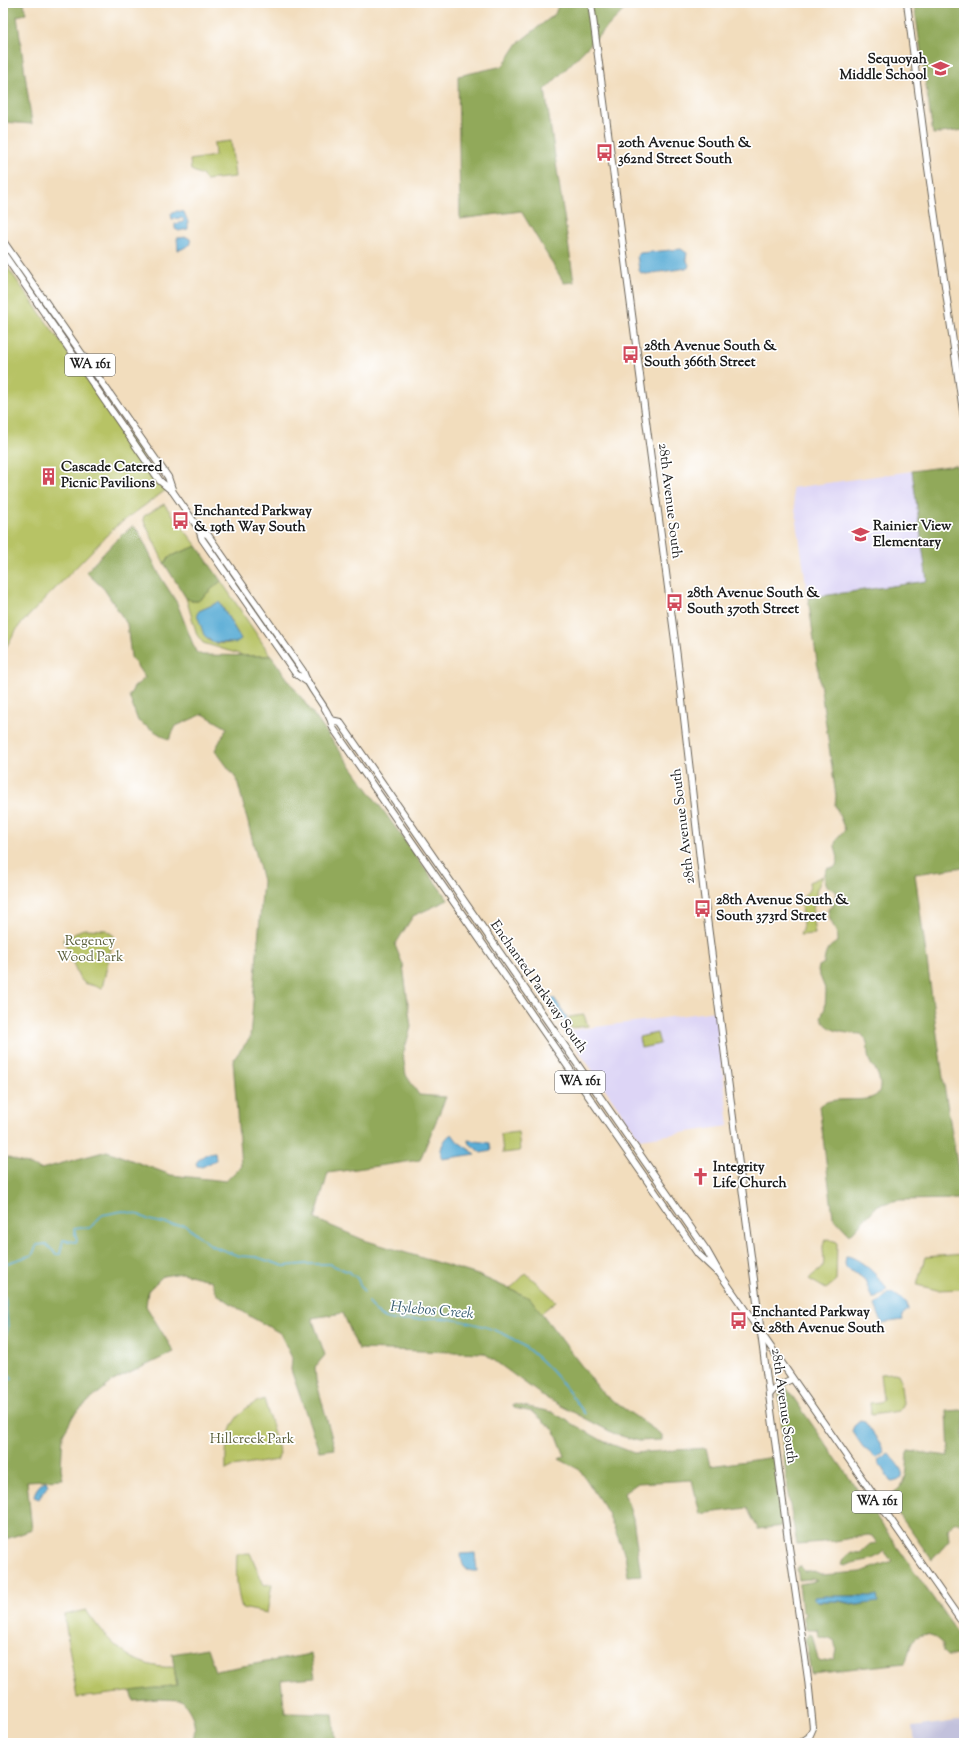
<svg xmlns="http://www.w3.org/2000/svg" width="967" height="1746" font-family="'Sorts Mill Goudy',serif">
<rect width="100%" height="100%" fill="#fff"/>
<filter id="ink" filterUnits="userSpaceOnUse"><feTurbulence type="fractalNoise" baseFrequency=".025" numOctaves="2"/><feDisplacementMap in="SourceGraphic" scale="8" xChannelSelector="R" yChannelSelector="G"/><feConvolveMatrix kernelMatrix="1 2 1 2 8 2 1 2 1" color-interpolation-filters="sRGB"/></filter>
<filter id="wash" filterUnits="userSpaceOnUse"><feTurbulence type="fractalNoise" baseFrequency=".012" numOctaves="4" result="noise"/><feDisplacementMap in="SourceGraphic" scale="16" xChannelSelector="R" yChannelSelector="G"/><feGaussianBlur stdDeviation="0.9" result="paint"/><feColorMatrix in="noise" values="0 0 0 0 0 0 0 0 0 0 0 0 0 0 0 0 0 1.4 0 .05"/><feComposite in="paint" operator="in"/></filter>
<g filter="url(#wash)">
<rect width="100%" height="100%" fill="#f2ddbd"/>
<path fill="#ddd5f6" d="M912,471L928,581L808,598L792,488Z
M716,1011L729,1126L640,1139L565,1031Z"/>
<path fill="#c2c1dc" d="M964,1720V1743H915L913,1727Z"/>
<path fill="#b7c365" stroke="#6a7040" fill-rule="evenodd" d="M231,141L235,177L206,180L202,175L191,170L190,160L215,156L214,143Z
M3,261L166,490L115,527L19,626L3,652Z
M164,504L197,546L171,556L164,563L143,519L144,516Z
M221,581L271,656H245L203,643L197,635L186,598L193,601H198ZM217,603H220L241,639C233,644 217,646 208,640L199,611Z
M823,876L817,889L812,914L815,934L800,935C807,921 799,914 802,901C803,893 812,893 809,882Z
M85,929L106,930L114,936L102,988L84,983L79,977L63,939C73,938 76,930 85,929Z
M584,1015L588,1026L571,1028L569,1017Z
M657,1033L660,1044L641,1048L639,1037Z
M518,1132L520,1151L503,1153L501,1134Z
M828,1239L837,1242L836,1281L826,1289L809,1279C813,1273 820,1272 823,1266C826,1257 820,1247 825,1240Z
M964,1254V1289L937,1290L917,1285L925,1257Z
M526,1273L556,1301L541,1313L530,1298L510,1289Z
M894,1373L898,1374L900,1378L903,1403L899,1411L871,1415L870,1403L880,1402L883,1399L880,1374Z
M264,1399L280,1454L277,1460L232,1467L226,1470C225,1437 229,1412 264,1399Z
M250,1553L264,1585L272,1584L267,1613L242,1608C236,1589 236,1573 237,1554Z
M86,1610C107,1641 133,1670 174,1667L177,1686L77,1698L64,1615Z"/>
<path fill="#91a95a" stroke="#56623b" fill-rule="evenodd" d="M3,3H24L26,14L17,16L32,124L3,122Z
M559,3H631L545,90L574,282L564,283L521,211L460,219L458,76L503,66L518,43L555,14Z
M914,3H964V130L933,134Z
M956,465L964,519V867L915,874L944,1085L963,1199L898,1200L878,1205L850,1235L833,1217L819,1106C837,1090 891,1115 878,1075C876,1070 872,1067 870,1062C865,1051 872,1044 861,1034C846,1033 828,1033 821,1017L825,1008L826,991L818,971L819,966L824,963C825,952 828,946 838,942C839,930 828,922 828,909L833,906L837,892L828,887C824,880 823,874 828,868H834C846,853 823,848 845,830L835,805L836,796L808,598L927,581L912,471Z
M133,526L139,532L160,576L177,603L196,652L202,655L271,656L448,900L413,916L395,945L403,965L411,1027L403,1055L406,1075L419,1095L446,1097L420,1160L328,1173L315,1219L364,1240L478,1275L530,1298L603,1394L662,1435V1440L638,1441L615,1434L544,1397L484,1353L358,1349L343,1313L312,1318L325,1355L315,1367L316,1380L335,1449L319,1451L291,1370L292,1358L280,1333L251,1317L217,1294L212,1281L182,1273L163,1276L148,1291L146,1306L174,1352L113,1381L75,1413L63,1434L61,1468L63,1479L27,1481L32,1530L3,1540V1156L41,1169L107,1151L171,1175L226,1181L241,1166L233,1060L250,1038L263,881L237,780L215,750L227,728L203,714L176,726L169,740L138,721L129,696L134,687L145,678L131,657L127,624L104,589L86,572L120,536Z
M197,546L221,581L198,601H193L186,598L164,563L171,556Z
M786,1387L963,1641L964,1653L962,1655L947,1656L943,1652V1644C940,1642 936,1638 933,1636C925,1632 914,1636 911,1644C909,1651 908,1656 905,1663L811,1673L805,1639L809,1634H812L818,1660L821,1662L834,1659L836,1648L834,1640L819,1637L818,1629H806L803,1616L806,1614L802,1611L799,1584L817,1581L812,1579L799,1580L797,1569L799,1566L804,1571H811L821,1575L860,1572L892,1561L884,1551C869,1565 860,1558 845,1566L841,1565L843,1559L851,1552L860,1553L870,1544L877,1543L872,1536L868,1535L835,1541L797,1544L787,1489L779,1394L781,1390ZM852,1596L876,1597L863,1604L857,1605L840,1601H818Z
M513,1404L552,1412L603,1441L634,1453L706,1448L710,1466L775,1457L782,1526L758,1529L747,1508L700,1514L692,1480L638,1483L624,1493L633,1518L641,1575L628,1576L625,1555L608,1513L580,1470L559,1459L565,1456L555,1431L533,1412L514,1408Z
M960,1410L964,1411V1524L955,1522L948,1530L949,1541L932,1560L893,1506V1493C910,1482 906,1469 908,1451L949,1456L947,1411Z
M207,1648L215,1671L311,1654L315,1677L281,1680L285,1713L333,1714L336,1743H192C198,1724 193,1715 182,1700L159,1699L134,1701L131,1691L177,1685L172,1654Z"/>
<path fill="#5badd6" stroke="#3c6479" d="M177,211L184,212L188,222V229L179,231L175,229V224L183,222L184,220L182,218L172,219L171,214Z
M187,237L190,239L191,244L182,249L178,250L177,238Z
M681,249L687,253L686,259L689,265L688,268L646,274L641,273L639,270L637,256L640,253Z
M219,602L241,639L235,643L212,642L204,635L197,614L199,611Z
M550,998H554L567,1017L566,1021H561L549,999Z
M452,1134L458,1142L476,1154L442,1159C438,1151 444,1137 452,1134Z
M468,1140L490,1143L491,1151L481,1153L468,1142Z
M215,1152L216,1160L202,1167L197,1166L196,1163C200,1157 208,1152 215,1152Z
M846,1256C858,1256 883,1279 887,1290L876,1298H872L865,1280L860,1276L846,1268L845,1263Z
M889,1293H893L907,1303L908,1310L902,1315L903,1320L882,1323L875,1305Z
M860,1421L865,1422L880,1443L884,1452L876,1458L863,1447L852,1431L854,1426Z
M889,1454C895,1462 914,1479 892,1482L890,1481L879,1463L878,1460Z
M46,1481L48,1485L39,1499L34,1497C34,1491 40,1483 46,1481Z
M475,1553L477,1571C464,1572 462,1566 461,1554Z
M825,1596H877L878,1602L857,1605L840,1601H818L814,1599V1597Z"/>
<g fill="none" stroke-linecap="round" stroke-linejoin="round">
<path stroke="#5badd6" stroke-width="1.5" d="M3,1266L4,1264L32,1255L37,1245L46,1244L56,1254H60L63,1240L75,1242L77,1241L74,1229L81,1228H90L102,1215L123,1211L139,1215L149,1220L172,1225H185L212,1246L239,1256L256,1257L284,1266L306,1264H329L349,1272L357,1278L364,1292
M3,1296L5,1297L8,1328L3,1344
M369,1302C372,1307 376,1313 381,1316C397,1325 418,1318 435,1318C455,1318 488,1326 506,1335C539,1352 564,1384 585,1414
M3,1366L12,1378L3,1383"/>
</g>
</g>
<g filter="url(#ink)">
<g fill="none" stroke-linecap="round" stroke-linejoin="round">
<defs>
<path id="secondary" d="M591,3L677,656L704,895L787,1533L808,1679L813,1728L809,1737L800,1743
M907,3L927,161L964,418"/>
<path id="primary" d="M3,241L168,477L173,492L199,529L202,539L296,674L306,681
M3,253L160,481L172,491
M199,529L208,535L303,671C309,691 329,707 333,728L698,1254L716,1271
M331,720L340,722L707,1251L720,1274L964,1625
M769,1395L777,1386L792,1379"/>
</defs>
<use href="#secondary" stroke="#676054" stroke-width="8"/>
<use href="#primary" stroke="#676054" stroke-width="8"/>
<use href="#secondary" stroke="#fff" stroke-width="6"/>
<use href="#primary" stroke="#fff" stroke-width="6"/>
</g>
</g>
<defs>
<symbol id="school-bare" viewBox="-9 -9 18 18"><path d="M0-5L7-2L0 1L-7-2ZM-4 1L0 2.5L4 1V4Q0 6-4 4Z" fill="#d1495b" stroke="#fff" stroke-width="2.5" paint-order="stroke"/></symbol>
<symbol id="bus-bare" viewBox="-9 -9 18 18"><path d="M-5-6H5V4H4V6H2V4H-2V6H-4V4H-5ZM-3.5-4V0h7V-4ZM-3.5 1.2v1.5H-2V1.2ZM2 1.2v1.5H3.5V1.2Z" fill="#d1495b" stroke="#fff" stroke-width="2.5" paint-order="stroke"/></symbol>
<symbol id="building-bare" viewBox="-9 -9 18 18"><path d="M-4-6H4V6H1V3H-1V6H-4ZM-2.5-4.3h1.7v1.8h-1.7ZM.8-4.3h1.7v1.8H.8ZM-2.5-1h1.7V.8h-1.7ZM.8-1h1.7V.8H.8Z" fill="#d1495b" stroke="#fff" stroke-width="2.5" paint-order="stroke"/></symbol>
<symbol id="church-bare" viewBox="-9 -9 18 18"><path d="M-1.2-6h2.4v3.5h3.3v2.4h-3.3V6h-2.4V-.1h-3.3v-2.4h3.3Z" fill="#d1495b" stroke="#fff" stroke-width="2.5" paint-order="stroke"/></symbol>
</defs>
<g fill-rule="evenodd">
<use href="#school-bare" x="928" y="56" width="25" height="25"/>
<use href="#bus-bare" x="592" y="140" width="25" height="25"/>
<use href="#bus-bare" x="618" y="342" width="25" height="25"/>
<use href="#building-bare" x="36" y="464" width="25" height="25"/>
<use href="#bus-bare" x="168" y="508" width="25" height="25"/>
<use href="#school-bare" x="848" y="522" width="25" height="25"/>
<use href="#bus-bare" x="662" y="590" width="25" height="25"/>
<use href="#bus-bare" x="690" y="896" width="25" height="25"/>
<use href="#church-bare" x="688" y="1164" width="25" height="25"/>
<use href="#bus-bare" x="726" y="1308" width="25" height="25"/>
</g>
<g text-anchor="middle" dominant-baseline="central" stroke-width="3.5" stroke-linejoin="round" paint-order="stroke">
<g fill="#fff" stroke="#606060" stroke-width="1">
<rect x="65" y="354" width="50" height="22" rx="3"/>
<rect x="555" y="1071" width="50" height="22" rx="3"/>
<rect x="852" y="1491" width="50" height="22" rx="3"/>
</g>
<g font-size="13" font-weight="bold" fill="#1c1c1c">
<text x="90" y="365">WA 161</text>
<text x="580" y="1082">WA 161</text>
<text x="877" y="1502">WA 161</text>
</g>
<g font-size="14" font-weight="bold" fill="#1c1c1c" stroke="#fff" text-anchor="start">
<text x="927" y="60" text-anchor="end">Sequoyah<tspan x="927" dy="16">Middle School</tspan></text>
<text x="618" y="144">20th Avenue South &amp;<tspan x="618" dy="16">362nd Street South</tspan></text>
<text x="644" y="347">28th Avenue South &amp;<tspan x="644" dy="16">South 366th Street</tspan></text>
<text x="61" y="468">Cascade Catered<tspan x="61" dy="16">Picnic Pavilions</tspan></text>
<text x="194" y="512">Enchanted Parkway<tspan x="194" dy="16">&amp; 19th Way South</tspan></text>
<text x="873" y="527">Rainier View<tspan x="873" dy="16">Elementary</tspan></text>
<text x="687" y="594">28th Avenue South &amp;<tspan x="687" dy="16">South 370th Street</tspan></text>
<text x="716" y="901">28th Avenue South &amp;<tspan x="716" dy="16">South 373rd Street</tspan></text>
<text x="713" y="1168">Integrity<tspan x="713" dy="16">Life Church</tspan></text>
<text x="752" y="1313">Enchanted Parkway<tspan x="752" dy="16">&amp; 28th Avenue South</tspan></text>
</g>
<g font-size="14" fill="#1c1c1c" stroke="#fff">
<text transform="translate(669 501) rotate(83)">28th Avenue South</text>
<text transform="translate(684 826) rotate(-97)">28th Avenue South</text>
<text transform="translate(538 987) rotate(55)">Enchanted Parkway South</text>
<text transform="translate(783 1406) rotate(82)">28th Avenue South</text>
</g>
<g font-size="14" fill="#5a5f39" stroke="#fff">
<text x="90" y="942">Regency<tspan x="90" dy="16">Wood Park</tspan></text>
<text x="252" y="1440">Hillcreek Park</text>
</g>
<g font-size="15" font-style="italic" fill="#385d70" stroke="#fff">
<text transform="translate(432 1311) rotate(5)">Hylebos Creek</text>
</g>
</g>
<rect width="967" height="1746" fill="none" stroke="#fff" stroke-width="16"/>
</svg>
